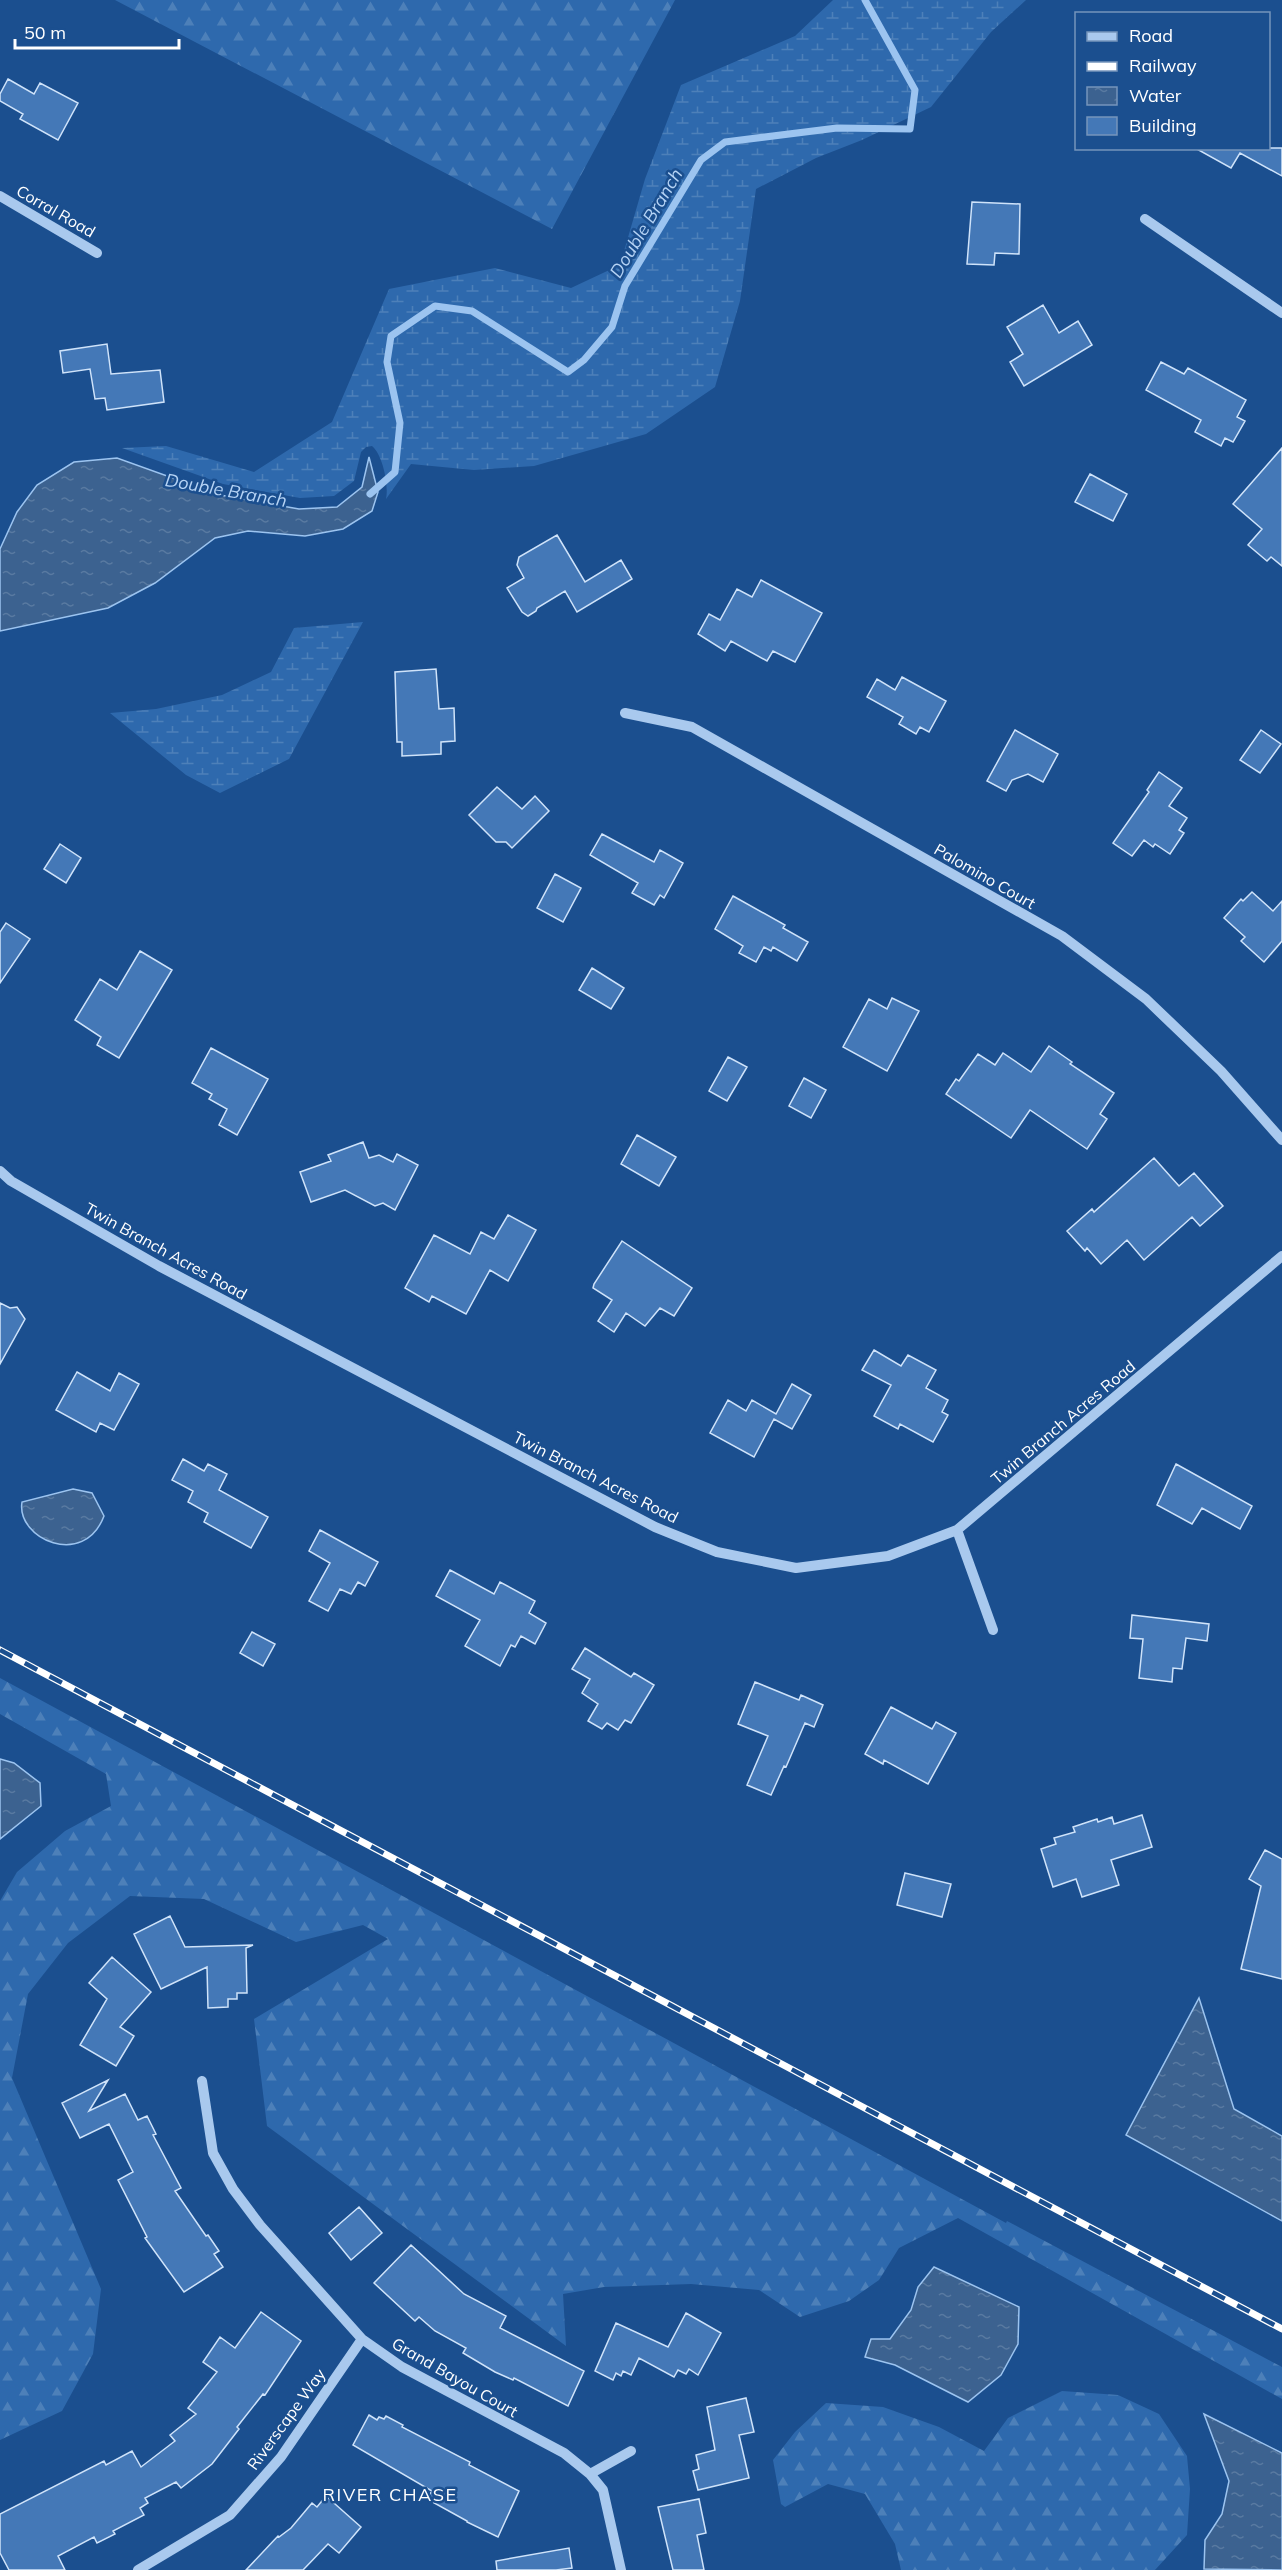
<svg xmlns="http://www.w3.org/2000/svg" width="1282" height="2570" font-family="Mulish,sans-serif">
<defs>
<pattern id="forest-firs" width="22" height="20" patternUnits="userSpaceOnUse" patternTransform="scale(1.5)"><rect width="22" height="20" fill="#2e69ad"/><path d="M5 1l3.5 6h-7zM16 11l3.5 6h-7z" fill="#4d80b9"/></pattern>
<pattern id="wetland-marsh" width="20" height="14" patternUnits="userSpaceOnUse" patternTransform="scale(1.5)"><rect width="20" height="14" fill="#2e69ad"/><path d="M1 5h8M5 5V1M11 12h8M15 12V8" fill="none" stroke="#4d80b9"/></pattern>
<pattern id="water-ripples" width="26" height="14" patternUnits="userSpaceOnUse" patternTransform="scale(1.5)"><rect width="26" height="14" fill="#3c6290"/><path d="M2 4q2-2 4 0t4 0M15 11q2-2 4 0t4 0" fill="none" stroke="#597aa1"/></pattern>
</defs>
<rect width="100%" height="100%" fill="#1b4f8f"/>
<path fill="url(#forest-firs)" d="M115,0H675L552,229Z
M0,1678L1006,2223L1007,2221L1282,2367V2399L958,2218L899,2248L879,2280L849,2301L800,2317L759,2290L691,2284L604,2287L563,2294L566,2346L267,2126L254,2019L388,1939L363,1925L296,1942L204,1899L130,1896L68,1943L28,1994L12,2078L101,2289L93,2354L62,2411L0,2440V1901L17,1872L65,1831L111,1806L106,1774L0,1714Z
M1062,2391L1118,2395L1159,2414L1187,2456L1190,2489L1187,2535L1155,2570H901L895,2544L865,2494L828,2484L785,2507L781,2504L773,2460L795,2432L826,2403L883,2407L939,2427L984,2451L1008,2418Z"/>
<path fill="url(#wetland-marsh)" d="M833,0H1026L991,32L931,107L862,140L816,158L756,189L740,301L715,387L646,434L534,466L474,470L411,464L386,499C389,486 383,455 372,446L366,447L361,452L354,481L334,496L300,498L223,484L122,448L166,446L254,472L332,422L389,289L495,268L571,288L620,265L645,179L681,85L795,36Z
M363,622L289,759L220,793L186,775L110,713L156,709L222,695L271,672L294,628Z"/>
<path fill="url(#water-ripples)" stroke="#9cc4f0" stroke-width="1.5" d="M369,457L378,492L372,511L343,529L305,536L248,531L215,538L155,583L108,608L0,631V549L17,512L37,485L74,462L117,458L220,495L299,509L337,507L362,487Z
M73,1489L92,1493L104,1516C84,1569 16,1539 22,1502Z
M0,1759L14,1763L40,1783L41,1806L0,1839Z
M1199,1998L1234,2109L1282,2136V2221L1126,2135Z
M934,2267L1019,2307L1018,2344L1001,2375L968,2402L895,2365L865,2357L871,2339H890L911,2310L918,2287Z
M1204,2414L1282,2453V2570L1204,2569L1205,2540L1222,2514L1229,2481Z"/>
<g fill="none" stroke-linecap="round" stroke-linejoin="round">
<path stroke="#9cc4f0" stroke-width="7" d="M370,494L395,472L400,423L387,362L391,336L435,306L472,311L568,372L584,360L612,327L625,286L701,160L725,142L837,128L910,129L915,90L865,0"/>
</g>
<path fill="#4478b7" stroke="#cfe3fa" stroke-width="1.5" d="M8,79L34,94L40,83L78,103L58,140L20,119L23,114L0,101V94Z
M1195,148H1282V176L1240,153L1231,168Z
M972,202L1020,204L1019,254L995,253L994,265L967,264Z
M1043,305L1059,333L1078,321L1092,345L1024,386L1010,362L1023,354L1007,327Z
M107,344L111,374L160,370L164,402L107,410L105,398L95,399L90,369L63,373L60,351Z
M1161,362L1184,374L1188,368L1246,400L1237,417L1245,421L1233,442L1225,438L1221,446L1195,432L1201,420L1146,390Z
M1282,448V566L1271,557L1267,561L1248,545L1262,529L1233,504Z
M1090,474L1127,494L1113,521L1075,502Z
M557,535L585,582L621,560L632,579L577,612L565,591L537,608L536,611L528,616L522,612L507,588L524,578L517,565L519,557Z
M761,580L822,613L795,662L773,651L767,661L731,641L725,651L698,634L709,614L720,620L737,589L752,597Z
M436,669L439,709L454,708L455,741L441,742V754L402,756V742H397L395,672Z
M902,677L946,701L929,732L920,727L916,734L899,724L903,717L867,697L877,679L895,690Z
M1015,730L1058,754L1043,782L1028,774L1012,780L1006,791L987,781Z
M1261,730L1281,744L1260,773L1240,760Z
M1159,772L1182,788L1169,806L1187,818L1179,830L1184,833L1170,854L1155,844L1153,847L1144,840L1132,856L1113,843L1149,792L1147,790Z
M497,787L522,809L535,796L549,811L512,848L506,842H496L469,815Z
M602,834L654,862L660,850L683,863L664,898L660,895L654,905L632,893L638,883L590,855Z
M60,844L81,858L66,883L44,869Z
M555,874L581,888L563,922L537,908Z
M1252,892L1273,911L1282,901V941L1264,962L1241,941L1245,937L1224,918L1241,899L1243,901Z
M733,896L785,925L783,928L808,942L797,961L773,947L771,951L764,947L756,962L739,953L743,946L715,929Z
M6,923L30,939L0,983V932Z
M140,951L172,970L119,1058L97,1045L101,1037L75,1020L100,979L117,990Z
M592,968L624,988L611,1009L579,990Z
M892,998L919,1011L887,1071L843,1047L869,999L887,1009Z
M1049,1046L1072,1062L1070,1064L1114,1093L1100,1114L1107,1119L1087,1149L1030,1110L1011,1138L946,1094L956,1079L959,1081L978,1054L995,1065L1003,1053L1031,1072Z
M211,1048L268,1079L237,1135L219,1125L227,1109L209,1099L212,1094L192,1083Z
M728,1057L747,1067L727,1101L709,1091Z
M804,1078L826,1090L811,1118L789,1106Z
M637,1135L676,1157L659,1186L621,1164Z
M363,1142L369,1158L379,1155L393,1162L397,1154L418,1165L395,1210L383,1203L375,1206L345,1190L311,1202L300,1172L331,1161L328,1155Z
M1154,1158L1179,1186L1194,1173L1223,1206L1200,1226L1192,1217L1144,1260L1127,1240L1101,1264L1087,1248L1085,1251L1067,1231L1092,1209L1094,1212Z
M508,1215L536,1230L508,1281L490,1270L466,1314L432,1296L429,1302L405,1288L434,1235L470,1254L481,1232L494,1239Z
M622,1241L692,1288L674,1316L660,1308L645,1326L626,1313L614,1332L598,1321L612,1300L593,1288L594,1284Z
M0,1303L10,1308L17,1307L25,1319L0,1364Z
M874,1350L901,1366L908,1355L936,1370L926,1388L948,1400L942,1412L948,1415L933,1442L900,1424L898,1429L874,1416L891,1385L862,1370Z
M77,1372L110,1391L119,1373L139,1384L114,1430L100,1423L96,1432L56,1410Z
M792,1384L811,1395L792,1429L774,1419L754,1457L710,1433L728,1400L746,1411L752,1400L776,1414Z
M183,1459L204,1471L208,1464L227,1474L219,1490L268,1517L251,1548L204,1522L208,1513L188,1502L193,1491L172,1480Z
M1176,1464L1252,1506L1240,1529L1202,1508L1192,1524L1157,1505Z
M320,1530L378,1562L365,1586L358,1582L351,1594L340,1589L328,1611L309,1601L330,1563L309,1551Z
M450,1570L494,1594L500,1582L535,1601L529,1613L546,1623L535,1644L521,1636L515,1647L511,1645L500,1666L465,1646L480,1620L436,1596Z
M1132,1615L1209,1624L1207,1641L1186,1638L1182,1669L1173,1668L1172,1682L1139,1678L1143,1639L1130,1638Z
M252,1632L275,1644L263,1666L240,1653Z
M585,1648L631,1677L634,1673L654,1685L631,1723L625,1720L618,1730L607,1723L602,1729L588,1721L598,1704L582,1693L590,1679L572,1669Z
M755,1682L799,1700L801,1695L823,1705L814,1727L805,1723L786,1767L784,1766L771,1795L747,1785L768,1736L738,1724Z
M891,1707L932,1729L936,1722L956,1733L928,1784L884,1760L883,1764L865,1754Z
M1142,1815L1152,1847L1111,1860L1119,1885L1082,1897L1076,1879L1053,1887L1041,1849L1056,1844L1054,1838L1075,1832L1073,1827L1097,1819L1098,1822L1112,1817L1114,1824Z
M1265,1850L1282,1859V1979L1241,1969L1261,1886L1249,1879Z
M905,1873L951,1884L942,1917L897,1905Z
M170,1916L185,1947L253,1945L246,1948L247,1993H237V1999H228V2007L208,2008L207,1967L161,1989L134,1934Z
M112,1957L151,1992L120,2027L134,2036L116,2066L80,2045L107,1999L89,1983Z
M108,2080L89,2111L125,2094L138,2120L147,2116L156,2134L153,2135L181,2188L175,2191L206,2236L208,2235L219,2251L214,2254L223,2267L184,2292L145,2238L147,2237L118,2180L133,2172L109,2124L80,2138L62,2103Z
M359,2207L382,2233L351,2260L329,2233Z
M411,2245L464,2294L506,2316L500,2328L584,2371L568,2406L514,2378L513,2380L495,2372L463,2353L466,2348L435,2331L419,2317L415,2321L374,2283Z
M261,2312L301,2341L265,2395L263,2394L237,2427L239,2429L212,2464L181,2488L176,2482L145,2498L148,2503L140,2508L144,2515L113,2531L115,2534L97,2543L94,2537L58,2556L65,2570H9L0,2553V2514L104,2461L106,2465L132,2451L141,2467L175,2441L170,2435L196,2414L188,2408L217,2372L203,2362L220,2337L235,2348Z
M686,2313L721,2333L698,2375L689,2369L686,2374L678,2370L674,2377L639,2358L631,2375L623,2371L621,2376L616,2373L613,2380L595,2371L616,2323L668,2347Z
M746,2398L754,2432L739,2435L749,2478L698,2490L693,2471L699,2469L696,2455L715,2450L707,2407Z
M369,2415L377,2420L379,2417L384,2419L386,2416L403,2425L402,2427L470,2462L469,2465L519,2491L498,2537L467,2522V2521L427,2499L432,2491L353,2445Z
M326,2496L361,2527L339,2553L328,2544L303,2570H246L278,2536L279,2537L291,2528L312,2503L317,2507Z
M699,2499L706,2533L697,2535L704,2570H673L658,2507Z
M569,2548L572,2568L556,2570H497L496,2561Z"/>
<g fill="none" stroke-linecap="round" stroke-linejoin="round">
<path stroke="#a9c9ee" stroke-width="10" d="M0,196L97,253
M1145,219L1282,313
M625,713L692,727L1062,936L1146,999L1221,1071L1282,1140
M0,1171L11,1181L159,1266L655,1527L717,1552L796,1568L888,1556L957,1530L1282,1256
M957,1530L993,1630
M202,2081L213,2153L233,2189L260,2225L362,2339L402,2367L564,2453L590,2474L603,2490L621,2570
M590,2474L631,2451
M138,2570L230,2515L281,2457L362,2339"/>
<defs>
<path id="rail" d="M0,1650L1282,2329"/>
</defs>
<use href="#rail" stroke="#fff" stroke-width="7"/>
<use href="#rail" stroke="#1b4f8f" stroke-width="4.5" stroke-dasharray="14" stroke-linecap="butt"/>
</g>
<g text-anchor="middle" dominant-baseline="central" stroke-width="5" stroke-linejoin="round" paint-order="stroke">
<g font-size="16" fill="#fff" stroke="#1b4f8f">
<text transform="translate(56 211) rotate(30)">Corral Road</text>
<text transform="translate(985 876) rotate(30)">Palomino Court</text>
<text transform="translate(166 1251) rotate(29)">Twin Branch Acres Road</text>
<text transform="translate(1063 1422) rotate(-40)">Twin Branch Acres Road</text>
<text transform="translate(596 1477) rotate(27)">Twin Branch Acres Road</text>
<text transform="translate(455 2377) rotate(30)">Grand Bayou Court</text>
<text transform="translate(286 2419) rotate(-54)">Riverscape Way</text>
</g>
<g font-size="18" font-style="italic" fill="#b5d3f5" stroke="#1b4f8f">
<text transform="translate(646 223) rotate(-59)">Double Branch</text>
<text transform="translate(226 490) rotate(10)">Double Branch</text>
</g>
<g font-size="18" letter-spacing="1.5" fill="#fff" stroke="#1b4f8f">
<text x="390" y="2494">RIVER CHASE</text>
</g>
</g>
<rect x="1075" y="12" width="195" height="138" fill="#1b4f8f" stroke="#7695bc" stroke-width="1.5"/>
<rect x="1087" y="32" width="30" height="9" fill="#a9c9ee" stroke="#7695bc" stroke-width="1.5"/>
<text x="1129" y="42" font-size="18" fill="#ffffff">Road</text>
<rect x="1087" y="62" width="30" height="9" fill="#ffffff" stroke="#7695bc" stroke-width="1.5"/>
<text x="1129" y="72" font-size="18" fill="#ffffff">Railway</text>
<rect x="1087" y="87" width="30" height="18" fill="url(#water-ripples)" stroke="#7695bc" stroke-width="1.5"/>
<text x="1129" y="102" font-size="18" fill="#ffffff">Water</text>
<rect x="1087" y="117" width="30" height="18" fill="#4478b7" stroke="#7695bc" stroke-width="1.5"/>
<text x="1129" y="132" font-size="18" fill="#ffffff">Building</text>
<path d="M15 39v9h164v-9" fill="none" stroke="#ffffff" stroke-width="3"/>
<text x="24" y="39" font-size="18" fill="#ffffff" stroke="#1b4f8f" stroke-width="4.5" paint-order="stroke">50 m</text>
</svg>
